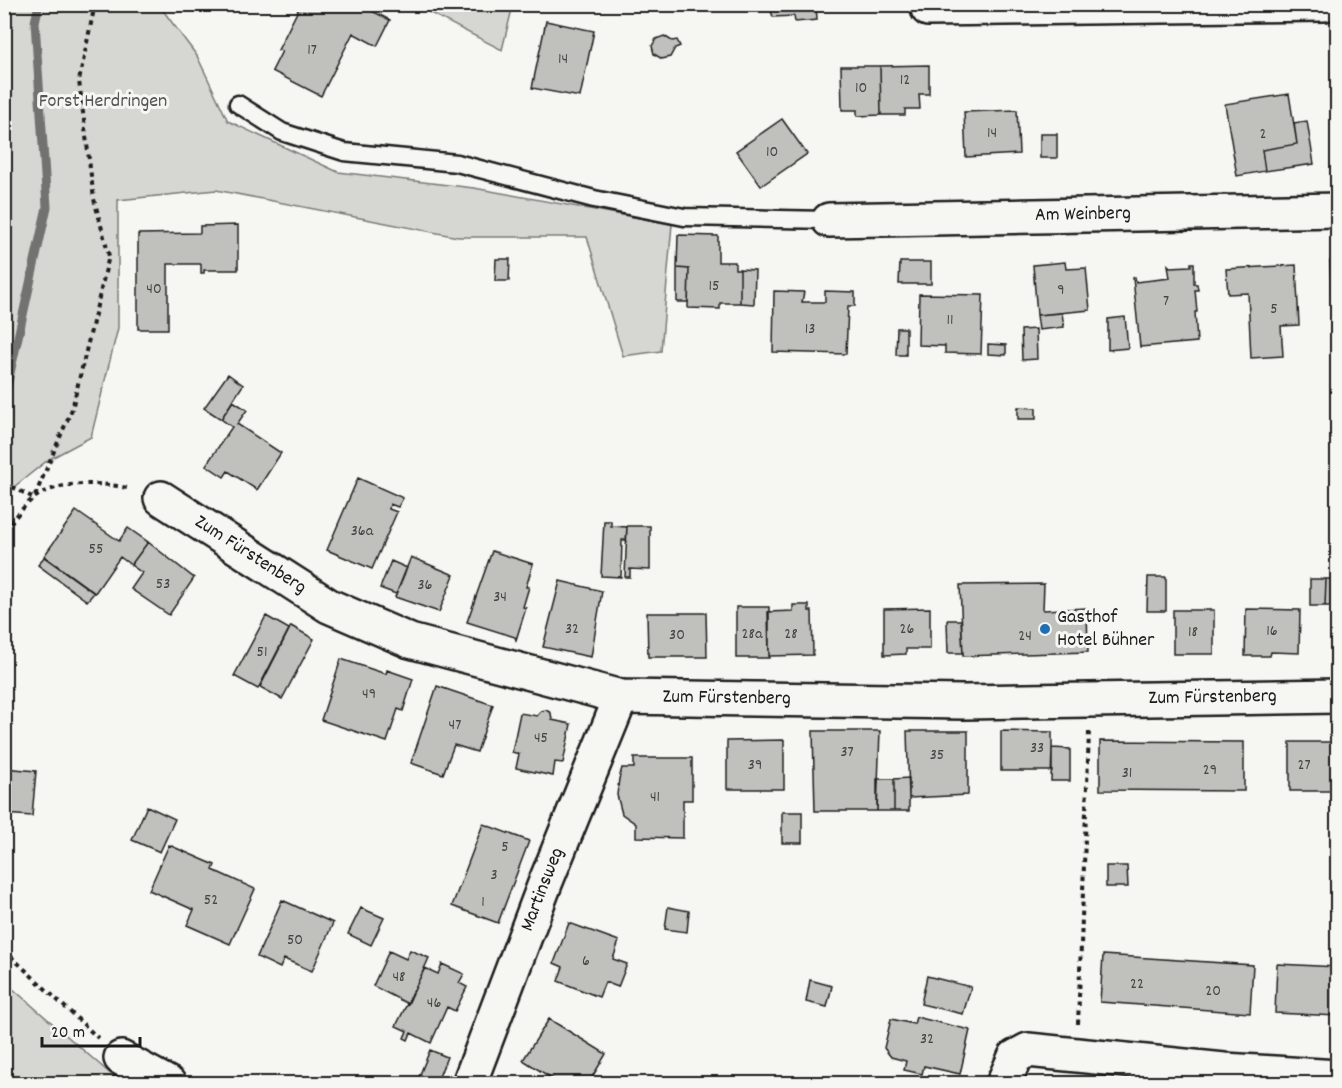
<svg xmlns="http://www.w3.org/2000/svg" width="1342" height="1088" font-family="Dekko,sans-serif">
<rect width="100%" height="100%" fill="#f6f6f2"/>
<filter id="ink" filterUnits="userSpaceOnUse"><feTurbulence type="fractalNoise" baseFrequency=".0167" numOctaves="2"/><feDisplacementMap in="SourceGraphic" scale="12" xChannelSelector="R" yChannelSelector="G"/><feConvolveMatrix kernelMatrix="1 2 1 2 8 2 1 2 1" color-interpolation-filters="sRGB"/></filter>
<g filter="url(#ink)">
<path fill="#d6d6d2" stroke="#797977" stroke-width="1.5" d="M5,4L159,5L197,56L228,121L338,172L474,188L672,224L661,351L623,356L587,237H458L216,190L118,200V328L91,437L48,460L5,494Z
M421,5H513L502,50L430,13Z
M5,982L114,1077L125,1083H5Z"/>
<g fill="none" stroke-linecap="round" stroke-linejoin="round">
<path stroke="#727271" stroke-width="9" d="M4,400L47,207L35,22L39,4"/>
</g>
<path fill="#c0c0bd" stroke="#1c1c1c" stroke-width="1.5" d="M301,4H366V8L390,20L377,46L353,33L321,96L272,71L282,51L278,50Z
M816,4L817,20L795,22L794,16L773,17L769,5Z
M546,21L594,31L580,97L532,88Z
M664,36L672,41L677,40L680,46L675,48L670,57L662,59L654,54L652,46L656,39Z
M929,65V94H919L920,109H905V115H881L880,66Z
M841,66H880L881,115L857,116V110H842Z
M1289,94L1297,144L1262,150L1265,171L1237,176L1225,104Z
M1017,110L1019,154L966,157L964,112Z
M782,119L807,154L761,186L736,151Z
M1307,121L1314,164L1265,171L1262,150L1297,144L1294,123Z
M1040,134H1057V158H1040Z
M238,225V270H204V273H201V264H168V329H138V234L200,233V226Z
M678,235L718,236V262H735V269H740V303H720V309L688,308L689,269L677,268Z
M496,259H510L509,281H495Z
M1330,261H1338V339H1333Z
M900,262H931V284H899Z
M1065,262L1066,269L1086,268L1090,310L1037,315L1033,265Z
M1191,263H1194V284H1197L1198,290H1195L1197,312H1195L1197,342L1140,347L1133,278L1135,277L1136,282L1170,278L1168,265L1170,267L1191,266Z
M1296,265L1299,325L1281,326L1283,356L1251,358L1248,293L1228,294L1226,269Z
M677,268L689,269L688,302H677Z
M740,269L755,270L754,304L740,303Z
M774,291L804,292L802,302H825V291L855,292V306H848L846,354L773,352Z
M919,294L983,295L981,354L945,353V346L918,345Z
M1062,313L1064,327L1039,330L1037,315Z
M1125,317L1128,348L1108,350V319Z
M897,328H906V355H896Z
M1036,329L1037,359L1022,360L1021,330Z
M988,344L1006,345V355L988,354Z
M228,374L243,385L221,419L204,408Z
M233,401L247,410L237,424L281,453L257,490L228,471L224,477L206,465L232,427L221,419Z
M1018,407L1036,408V419H1018Z
M358,478L403,498L398,507L390,504L389,509L397,512L372,569L327,550Z
M76,511L119,541L128,528L148,542L131,565L120,557L95,593L44,556Z
M604,521H611V526L627,527L626,540H622L621,577L601,576Z
M627,526H650V570L630,569V577H625Z
M148,542L194,578L169,615L131,589L142,573L131,565Z
M492,551L533,564L526,587H529L523,607L526,608L516,640L515,637L467,622Z
M44,557L94,593L87,601L38,565Z
M411,557L454,575L439,612L395,597Z
M391,561L407,568L396,594L380,588Z
M1148,577H1166V611H1147Z
M1310,579H1326L1325,606H1310Z
M1326,579H1338V606H1325Z
M560,581L602,591L591,657L543,647Z
M1044,584L1043,610L1087,608L1088,652L963,656L960,585Z
M793,605H809V611H812L813,655L769,656L768,612L793,611Z
M736,607H769V658H736Z
M930,608V649H906V654L884,655V609Z
M1246,609L1300,610L1299,653L1271,652L1270,656H1245Z
M1173,610H1214V654H1173Z
M647,613H706L707,657H648Z
M266,616L289,629L258,689L234,676Z
M947,620H961L963,653H948Z
M291,626L314,639L282,699L260,687Z
M341,659L386,674L387,670L413,679L403,711L398,709L387,742L321,720Z
M437,686L493,705L477,752L454,745L443,774L411,763Z
M546,710L551,713L552,720L571,724L563,763L555,762L553,776L516,768L519,754L512,752L520,713L537,716L541,711Z
M813,731H880L877,811H815Z
M907,731H968V795L909,798Z
M1001,731L1052,732V771H1001Z
M784,740V789H727V741Z
M1100,741L1244,742V791L1100,790Z
M1290,742H1338V791H1290Z
M1052,748L1070,749V781H1051Z
M634,758H692V800H683V838L636,837V824L622,814L617,795L619,779L622,768H634Z
M4,768L36,771L32,816L4,814Z
M909,778V811H894V779Z
M877,779H894V811H877Z
M147,806L175,819L160,852L132,840Z
M782,812H802V843H782Z
M483,824L529,841L498,923L452,906Z
M169,845L215,865L213,870L255,889L230,944L187,925L194,910L149,890Z
M1106,866H1127L1128,887H1106Z
M282,900L333,923L312,971L284,959L280,968L257,957Z
M668,907L689,911L687,932L665,929Z
M361,908L384,918L371,945L348,934Z
M569,923L619,941L613,959L627,964L618,987L605,982L599,997L558,981L563,967L554,963Z
M410,950L429,958L408,1004L373,986L389,951L406,959Z
M1103,955L1253,965L1250,1013L1100,1002Z
M442,964L464,974L459,983L467,987L455,1011L447,1007L431,1043L411,1033L408,1040L404,1038L407,1031L396,1026L425,968L438,974Z
M1277,964L1338,967V1016L1275,1013Z
M927,976L971,987L963,1014L921,1004Z
M810,980L832,986L827,1007L806,1002Z
M916,1017L970,1030L960,1074L924,1066L922,1074L904,1070L906,1061L891,1057L884,1048L891,1019L914,1024Z
M549,1019L606,1054L588,1084H561L523,1060Z
M430,1050L447,1057L436,1084H416Z"/>
<g fill="none" stroke-linecap="round" stroke-linejoin="round">
<defs>
<path id="lane" d="M238,104L282,132L344,152L457,163L594,199L684,217L829,220"/>
<g id="street">
<path d="M928,9L1324,4"/>
<path id="s1" d="M829,220L1338,210"/>
<path id="s2" d="M161,498L329,606L410,641L621,697L964,702L1338,696"/>
<path d="M121,1058L169,1084"/>
<path id="s3" d="M469,1084L546,881L621,697"/>
<path d="M1003,1084L1015,1057L1028,1050L1224,1070L1338,1077"/>
</g>
</defs>
<use href="#lane" stroke="#1c1c1c" stroke-width="21"/>
<use href="#street" stroke="#1c1c1c" stroke-width="38"/>
<path stroke="#1c1c1c" stroke-width="4" stroke-dasharray="4.5 4.5" stroke-linecap="butt" d="M4,483L34,498L72,409L109,256L94,199L79,81L95,4
M4,530C14,520 23,506 34,498C58,480 104,482 131,489
M4,950L98,1038
M1078,1024L1089,732"/>
<use href="#lane" stroke="#f6f6f2" stroke-width="16"/>
<use href="#street" stroke="#f6f6f2" stroke-width="33"/>
</g>
</g>
<circle fill="#1f6fb2" stroke="#f6f6f2" stroke-width="2" cx="1045" cy="629" r="6"/>
<g text-anchor="middle" dominant-baseline="central" stroke-width="6" stroke-linejoin="round" paint-order="stroke">
<g font-size="16" fill="#454544">
<text x="312" y="50">17</text>
<text x="563" y="59">14</text>
<text x="905" y="80">12</text>
<text x="861" y="88">10</text>
<text x="992" y="133">14</text>
<text x="1263" y="134">2</text>
<text x="772" y="152">10</text>
<text x="714" y="286">15</text>
<text x="154" y="289">40</text>
<text x="1061" y="290">9</text>
<text x="1166" y="301">7</text>
<text x="1274" y="309">5</text>
<text x="950" y="320">11</text>
<text x="810" y="329">13</text>
<text x="362" y="531">36a</text>
<text x="96" y="549">55</text>
<text x="163" y="584">53</text>
<text x="425" y="585">36</text>
<text x="500" y="597">34</text>
<text x="572" y="629">32</text>
<text x="907" y="629">26</text>
<text x="1272" y="631">16</text>
<text x="1193" y="632">18</text>
<text x="752" y="634">28a</text>
<text x="791" y="634">28</text>
<text x="677" y="635">30</text>
<text x="1025" y="636">24</text>
<text x="262" y="652">51</text>
<text x="369" y="694">49</text>
<text x="455" y="725">47</text>
<text x="541" y="738">45</text>
<text x="1037" y="748">33</text>
<text x="847" y="752">37</text>
<text x="937" y="755">35</text>
<text x="755" y="765">39</text>
<text x="1304" y="765">27</text>
<text x="1210" y="770">29</text>
<text x="1127" y="773">31</text>
<text x="655" y="797">41</text>
<text x="505" y="847">5</text>
<text x="494" y="875">3</text>
<text x="211" y="900">52</text>
<text x="483" y="902">1</text>
<text x="295" y="940">50</text>
<text x="586" y="961">6</text>
<text x="399" y="977">48</text>
<text x="1137" y="984">22</text>
<text x="1213" y="991">20</text>
<text x="434" y="1003">46</text>
<text x="927" y="1039">32</text>
</g>
<g font-size="20" fill="#545453" stroke="#f6f6f2">
<text x="103" y="102">Forst Herdringen</text>
</g>
<g font-size="20" fill="#1c1c1c" stroke="#f6f6f2">
<text stroke="none"><textPath href="#s1" startOffset="254">Am Weinberg</textPath></text>
<text stroke="none"><textPath href="#s2" startOffset="106">Zum Fürstenberg</textPath></text>
<text stroke="none"><textPath href="#s2" startOffset="612">Zum Fürstenberg</textPath></text>
<text stroke="none"><textPath href="#s2" startOffset="1098">Zum Fürstenberg</textPath></text>
<text stroke="none"><textPath href="#s3" startOffset="208">Martinsweg</textPath></text>
</g>
<g font-size="20" fill="#1c1c1c" stroke="#f6f6f2" text-anchor="start">
<text x="1057" y="618">Gasthof<tspan x="1057" dy="23">Hotel Bühner</tspan></text>
</g>
</g>
<rect width="1342" height="1088" fill="none" stroke="#f6f6f2" stroke-width="24"/>
<rect x="12" y="12" width="1318" height="1064" fill="none" stroke="#1c1c1c" stroke-width="2" filter="url(#ink)"/>
<path d="M42 1037v9h98v-9" fill="none" stroke="#1c1c1c" stroke-width="3"/>
<text x="51" y="1037" font-size="18" fill="#1c1c1c" stroke="#f6f6f2" stroke-width="4.5" paint-order="stroke">20 m</text>
</svg>
